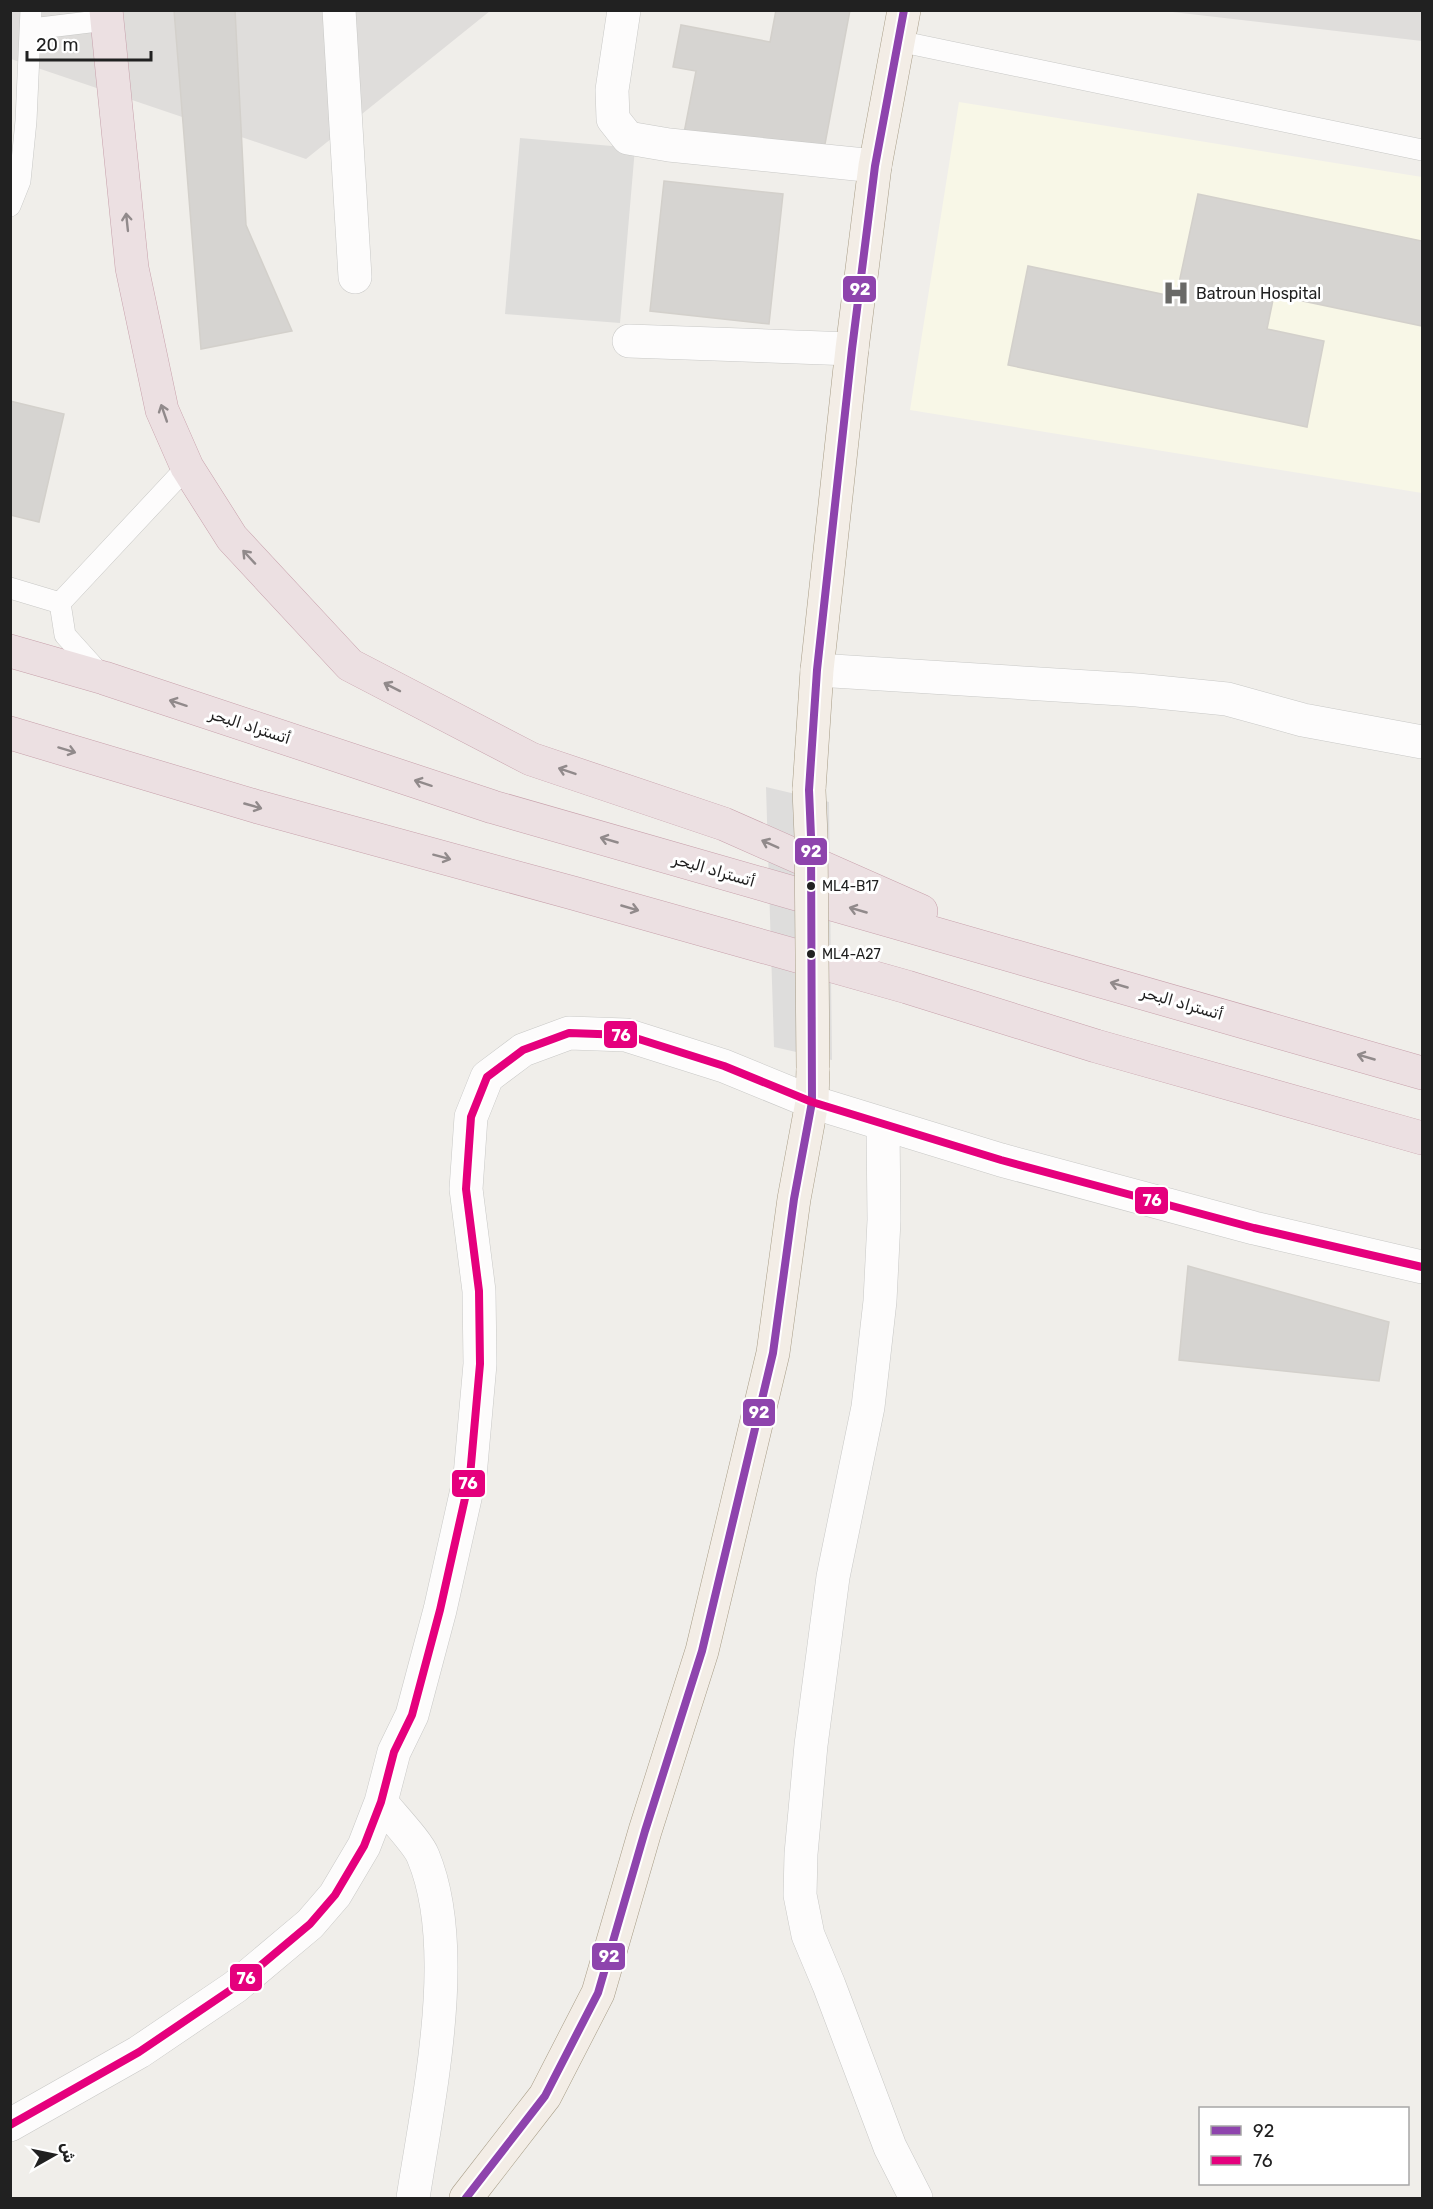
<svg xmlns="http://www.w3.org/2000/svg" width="1433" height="2209" font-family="Rubik,'Noto Sans Arabic',sans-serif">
<rect width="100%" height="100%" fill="#f0eeea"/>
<path fill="#dfdddb" d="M11,11H490L306,159L11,59Z
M1164,11H1422V41Z"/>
<path fill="#f8f7e7" d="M959,102L1422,177V493L910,410Z"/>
<path fill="#dedddb" d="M520,138L635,148L620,323L505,314Z"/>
<path fill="#dedddc" d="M766,787L829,802L832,1060L774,1047Z"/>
<path fill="#d6d4d1" stroke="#d3d0cb" stroke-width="1.5" d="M174,10H235L246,225L292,331L201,349Z
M776,10H850L822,160L684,133L696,71L673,67L681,25L770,42Z
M664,181L783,194L769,324L650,311Z
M1198,194L1422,241V326L1274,295L1267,329L1324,341L1307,427L1008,365L1028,266L1176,297Z
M10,401L64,414L39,522L10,515Z
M1188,1266L1389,1322L1379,1381L1179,1360Z"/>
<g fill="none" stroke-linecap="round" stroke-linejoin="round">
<defs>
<path id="service" d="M32,29L106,20
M898,41L1422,150
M10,206L20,181L26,121L31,10
M10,588L60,603L187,467
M60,603L65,635L101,675"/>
<path id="minor" d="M339,10L355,277
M624,10L612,90L613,119L628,138L669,145L875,166
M629,341L852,349
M817,670L1137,690L1227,699L1303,720L1422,742
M883,1125L884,1220L880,1301L868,1407L833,1577L811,1745L801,1854L800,1895L808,1935L829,1985L890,2147L916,2198
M381,1802C391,1815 418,1843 423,1856C462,1949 428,2100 413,2198
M10,2125L139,2052L235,1987L310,1924L335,1895L364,1846L381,1802L394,1752L412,1715L440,1610L470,1476L480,1364L479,1291L466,1189L471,1117L487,1077L523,1050L569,1033L626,1035L724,1066L812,1102L1001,1160L1254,1228L1422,1267"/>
<path id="primary" d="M809,790L817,670L852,349L875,166L904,10
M466,2198L545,2096L598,1993L645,1831L702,1651L773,1353L794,1199L812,1102L813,1068"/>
<path id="motorway" d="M106,10L132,268L162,410L187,467L232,538L350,665L531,759L724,824L921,911
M10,651L104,678L493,807L1422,1073
M10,733L258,807L573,893L907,987L1096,1046L1422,1138"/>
</defs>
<use href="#service" stroke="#c8c8c6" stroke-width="22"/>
<use href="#minor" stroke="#c8c8c6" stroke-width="34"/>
<use href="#primary" stroke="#a79c86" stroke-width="34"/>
<use href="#motorway" stroke="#c7a0ab" stroke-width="34"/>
<use href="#service" stroke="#fdfcfc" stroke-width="21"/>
<use href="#minor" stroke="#fdfcfc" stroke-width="33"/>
<use href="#primary" stroke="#f3ede6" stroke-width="33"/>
<use href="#motorway" stroke="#ece0e2" stroke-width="33"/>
<defs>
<path id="primary-bridge" d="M809,790L811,836L813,1068"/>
</defs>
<use href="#primary-bridge" stroke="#a79c86" stroke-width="34" stroke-linecap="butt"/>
<use href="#primary-bridge" stroke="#f3ede6" stroke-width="33"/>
<defs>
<path id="bus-1" d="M466,2198L545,2096L598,1993L645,1831L702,1651L773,1353L794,1199L812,1102L811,836L809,790L817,670L852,349L875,166L904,10"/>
<path id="bus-2" d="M10,2125L139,2052L235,1987L310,1924L335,1895L364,1846L381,1802L394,1752L412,1715L440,1610L470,1476L480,1364L479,1291L466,1189L471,1117L487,1077L523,1050L569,1033L626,1035L724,1066L812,1102L1001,1160L1254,1228L1422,1267"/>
</defs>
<use href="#bus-1" stroke="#fff" stroke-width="12"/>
<use href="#bus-2" stroke="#fff" stroke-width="12"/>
<use href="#bus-1" stroke="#8e44ad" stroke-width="8"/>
<use href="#bus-2" stroke="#e5007d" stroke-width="8"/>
</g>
<defs><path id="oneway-shaft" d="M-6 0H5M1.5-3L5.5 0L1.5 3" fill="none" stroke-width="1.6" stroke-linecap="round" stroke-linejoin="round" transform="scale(1.5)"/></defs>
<g stroke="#918a8b">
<use href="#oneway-shaft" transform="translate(127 222) rotate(-96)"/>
<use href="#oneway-shaft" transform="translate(164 413) rotate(-109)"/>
<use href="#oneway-shaft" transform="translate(249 557) rotate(-133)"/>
<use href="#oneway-shaft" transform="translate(392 687) rotate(-153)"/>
<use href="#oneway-shaft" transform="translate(178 703) rotate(-162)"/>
<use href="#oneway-shaft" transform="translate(67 750) rotate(17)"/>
<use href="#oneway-shaft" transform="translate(567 771) rotate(-161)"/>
<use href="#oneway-shaft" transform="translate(423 783) rotate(-162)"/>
<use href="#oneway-shaft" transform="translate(253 806) rotate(16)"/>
<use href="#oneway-shaft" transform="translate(609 840) rotate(-164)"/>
<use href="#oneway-shaft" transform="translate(770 844) rotate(-156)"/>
<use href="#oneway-shaft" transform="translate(442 857) rotate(15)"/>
<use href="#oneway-shaft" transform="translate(630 908) rotate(16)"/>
<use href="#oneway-shaft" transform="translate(858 910) rotate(-164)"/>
<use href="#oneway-shaft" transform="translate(1119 985) rotate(-164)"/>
<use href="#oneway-shaft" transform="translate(1366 1057) rotate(-164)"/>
</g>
<defs>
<symbol id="hospital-bare" viewBox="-9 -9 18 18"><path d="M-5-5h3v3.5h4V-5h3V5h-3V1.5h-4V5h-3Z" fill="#696967" stroke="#fff" stroke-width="2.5" paint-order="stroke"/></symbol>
</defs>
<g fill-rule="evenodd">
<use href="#hospital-bare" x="1157" y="274" width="38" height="38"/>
</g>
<g fill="#212121" stroke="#fff" stroke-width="2">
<circle cx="811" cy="886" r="5"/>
<circle cx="811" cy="954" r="5"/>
</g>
<g text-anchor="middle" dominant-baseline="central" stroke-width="6" stroke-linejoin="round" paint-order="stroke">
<g font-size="14" fill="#212121" stroke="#fff" text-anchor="start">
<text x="822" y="886">ML4-B17</text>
<text x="822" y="954">ML4-A27</text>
</g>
<g font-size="16" fill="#212121" stroke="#fff" text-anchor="start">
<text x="1196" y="293">Batroun Hospital</text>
</g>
<g font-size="16" fill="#212121" stroke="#fff">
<text transform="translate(250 726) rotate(18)">أتستراد البحر</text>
<text transform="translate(714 870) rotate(16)">أتستراد البحر</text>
<text transform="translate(1182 1003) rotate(16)">أتستراد البحر</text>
</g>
</g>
<g stroke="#fff" stroke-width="2">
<rect x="842" y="275" width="35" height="28" rx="6" fill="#8e44ad"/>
<rect x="794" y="837" width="34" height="29" rx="6" fill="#8e44ad"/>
<rect x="603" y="1020" width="35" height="29" rx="6" fill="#e5007d"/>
<rect x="1134" y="1186" width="35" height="29" rx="6" fill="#e5007d"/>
<rect x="742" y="1398" width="34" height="29" rx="6" fill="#8e44ad"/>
<rect x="451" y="1469" width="35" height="29" rx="6" fill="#e5007d"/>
<rect x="591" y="1942" width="35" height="29" rx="6" fill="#8e44ad"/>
<rect x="229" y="1963" width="34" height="29" rx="6" fill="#e5007d"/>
</g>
<g font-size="16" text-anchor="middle" font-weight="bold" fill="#fff">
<text x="860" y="295">92</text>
<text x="811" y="857">92</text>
<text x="621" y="1041">76</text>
<text x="1152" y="1206">76</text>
<text x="759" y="1418">92</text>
<text x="468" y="1489">76</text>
<text x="609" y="1962">92</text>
<text x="246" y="1984">76</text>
</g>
<rect width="1433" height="2209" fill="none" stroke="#212121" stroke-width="24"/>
<rect x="1199" y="2107" width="210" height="78" fill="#ffffff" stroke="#a6a6a6" stroke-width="1.5"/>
<rect x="1211" y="2126" width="30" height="9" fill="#8e44ad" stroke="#a6a6a6" stroke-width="1.5"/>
<text x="1253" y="2137" font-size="18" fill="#212121">92</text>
<rect x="1211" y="2156" width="30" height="9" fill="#e5007d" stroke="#a6a6a6" stroke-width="1.5"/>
<text x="1253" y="2167" font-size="18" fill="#212121">76</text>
<g transform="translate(54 2155) rotate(81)" stroke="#ffffff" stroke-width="4.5" paint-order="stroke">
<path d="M0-4.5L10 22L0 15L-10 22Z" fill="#212121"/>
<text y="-9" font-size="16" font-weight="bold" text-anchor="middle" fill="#212121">ش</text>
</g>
<path d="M27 51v9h124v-9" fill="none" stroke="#212121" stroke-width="3"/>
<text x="36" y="51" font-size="18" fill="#212121" stroke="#ffffff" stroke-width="4.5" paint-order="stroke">20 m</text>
</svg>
